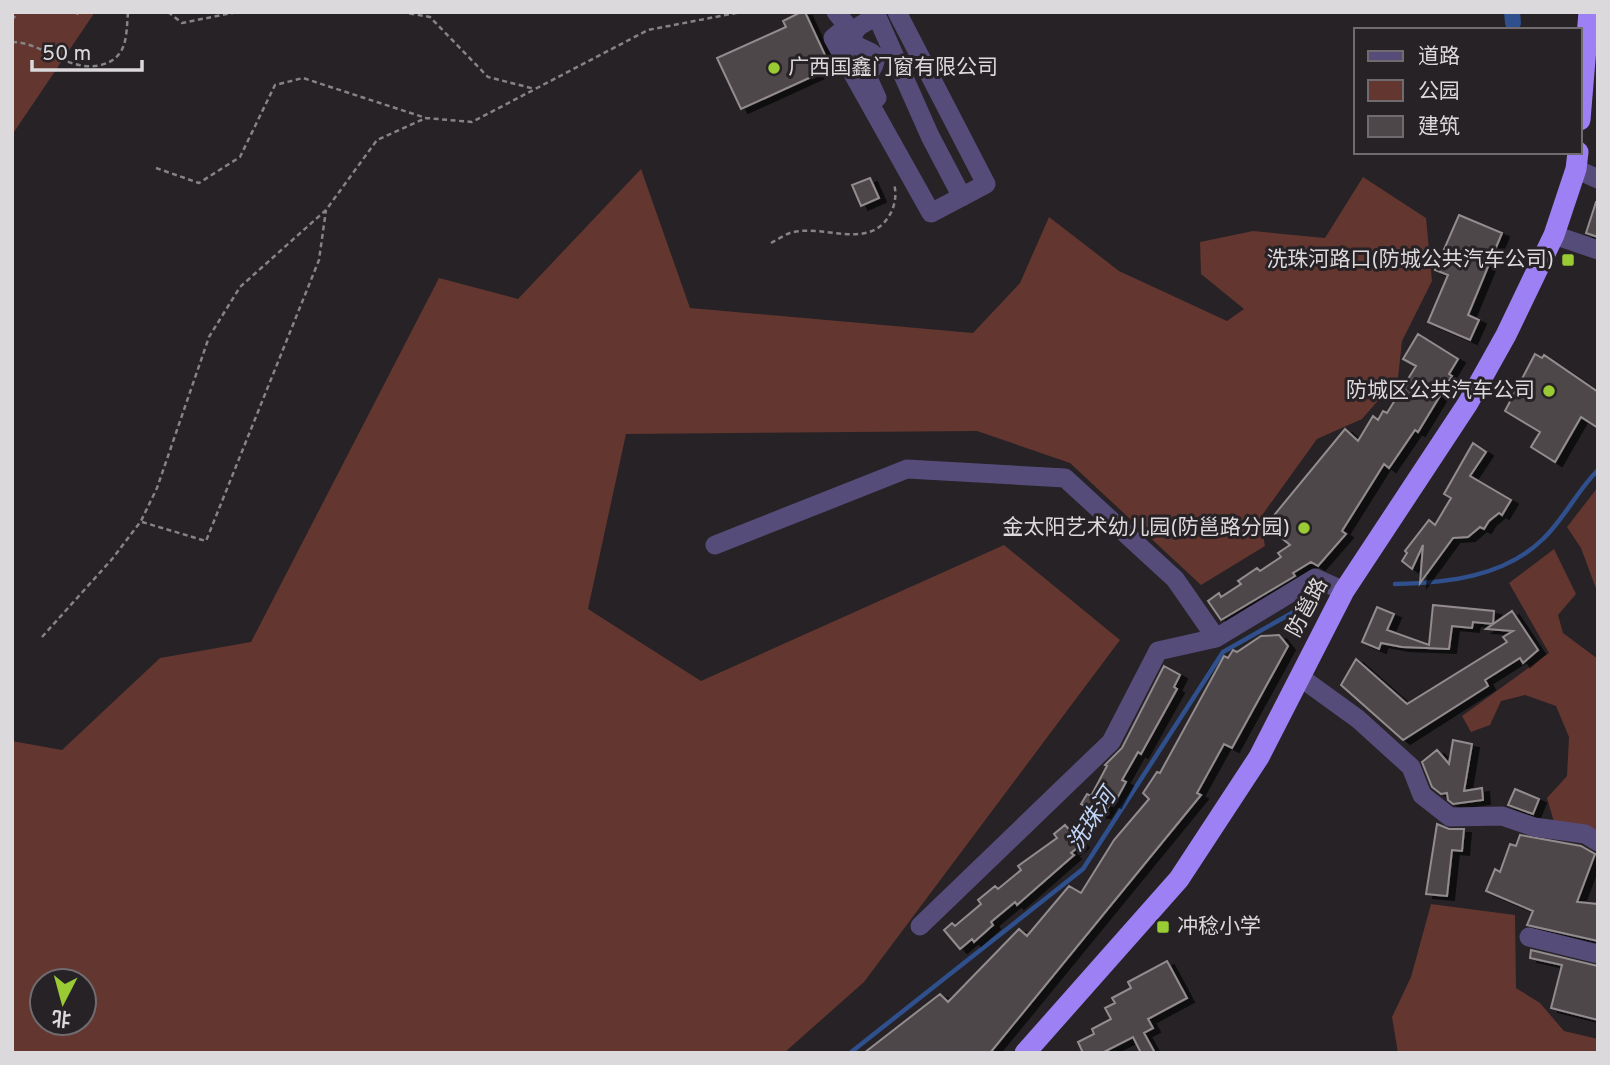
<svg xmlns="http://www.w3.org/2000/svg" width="1610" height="1065" font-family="Overpass,'Noto Sans SC',sans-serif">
<defs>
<filter id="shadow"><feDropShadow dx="7" dy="4" stdDeviation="0" flood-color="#0009"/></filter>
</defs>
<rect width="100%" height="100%" fill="#262226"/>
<path fill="#63362f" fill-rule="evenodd" d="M12,12H95L12,135Z
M641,169L690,308L973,333L1020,283L1049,217L1119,271L1227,321L1244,309L1201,274L1200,242L1253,231L1325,238L1363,177L1426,218L1432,281L1402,341L1398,378L1362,419L1317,439L1260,518L1265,546L1201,585L1070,463L977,431L626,434L588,609L701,681L1004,545L1120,640L864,982L784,1053H12V741L62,750L160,658L251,642L439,278L518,299ZM42,981H84V1023H42Z
M1598,487V594L1581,548L1567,527Z
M1554,549L1576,594L1558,615L1563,633L1598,659V834L1554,822L1547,798L1567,776L1569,737L1556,706L1525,695L1501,701L1490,725L1471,732L1462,716L1549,653L1509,583Z
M1431,904L1515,915L1516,988L1540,1003L1564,1031L1598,1039V1053H1398L1392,1017L1411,977Z"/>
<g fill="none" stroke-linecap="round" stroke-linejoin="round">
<path stroke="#2f508c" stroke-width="4.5" d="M1395,584C1447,583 1504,577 1543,539C1564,519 1577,491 1598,470
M850,1053L1083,869L1223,652L1299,609"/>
<path stroke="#2f508c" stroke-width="16" d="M1512,12L1513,23"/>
</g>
<path fill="#4e4749" stroke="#938c8e" stroke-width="2" filter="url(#shadow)" d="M801,12H805L831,68L741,109L717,58L786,27L783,21Z
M870,178L879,198L861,206L852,185Z
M1596,202H1598V237L1586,233Z
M1459,215L1502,233L1468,315L1479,320L1470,340L1428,322L1448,275L1435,270Z
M1418,334L1458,359L1449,374L1452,376L1418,432L1415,430L1389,468L1384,464L1342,531L1346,534L1318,566L1311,562L1293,573L1295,576L1221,620L1208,601L1219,593L1221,597L1241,584L1238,581L1257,568L1260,571L1281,557L1278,553L1290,545L1266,525L1345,429L1358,441L1373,416L1378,420L1383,411L1387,413L1416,366L1403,359Z
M1535,354L1542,358L1544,355L1598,392V428L1581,417L1555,462L1531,447L1540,432L1505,411Z
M1473,443L1486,452L1470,476L1511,500L1502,515L1499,513L1489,521L1484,529L1480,527L1468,537L1453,538L1420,583L1423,545L1412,569L1402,561L1407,553L1405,551L1429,520L1435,525L1451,498L1444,494Z
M1433,605L1494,611L1493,624L1473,622L1472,628L1452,626L1449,649L1402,647L1381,643L1379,649L1362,642L1377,607L1394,614L1387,630L1429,645Z
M1512,611L1538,650L1523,663L1520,658L1485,680L1488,686L1403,740L1341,685L1356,659L1407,704L1507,642L1503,637L1513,631L1486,629Z
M1279,635L1288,646L1232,748L1224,744L1197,793L1201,795L990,1053H864L940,994L948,1002L1019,929L1027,936L1069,886L1081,893L1114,840L1149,799L1143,793L1157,772L1160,773L1224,656L1228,658L1233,650L1237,652L1261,636Z
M1164,666L1180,675L1174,687L1177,689L1141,754L1138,752L1122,780L1126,782L1114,804L1111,802L1104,814H1100L1081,804L1087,794L1091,796L1107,766L1105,765L1122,748Z
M1453,740L1472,744L1464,791L1482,788L1483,800L1453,804L1448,800L1447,793L1441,794L1432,787L1422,762L1437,750L1449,764Z
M1515,789L1539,799L1533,814L1508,805Z
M1437,824L1449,829H1464L1462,851L1452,850L1447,896L1426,894Z
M1065,825L1082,844L1071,853L1074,855L1017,905L1015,902L991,922L993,925L974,942L972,939L960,949L944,930L952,923L955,926L981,904L978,900L995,886L998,889L1021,870L1018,866L1057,838L1054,834Z
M1520,835L1581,846L1595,854L1577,902L1598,904V941L1527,925L1533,911L1486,891L1495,869L1500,872L1510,844L1516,846Z
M1531,950L1598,966V1020L1551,1008L1562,965L1530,958Z
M1167,961L1187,998L1148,1019L1153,1028L1144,1033L1155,1053H1141L1133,1037L1102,1053H1083L1078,1042L1094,1034L1092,1029L1111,1019L1105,1008L1115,1003L1112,998L1131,988L1128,982Z"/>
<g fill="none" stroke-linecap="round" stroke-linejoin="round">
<path stroke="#868386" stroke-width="2.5" stroke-dasharray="5 3.5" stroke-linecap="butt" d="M74,12L80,15L79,12
M168,12L182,23L237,12
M401,12L430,17L488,77L535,89
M12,20L18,12
M12,42C43,42 69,73 101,65C128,58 126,36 128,12
M156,168L199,183L240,157L275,85L303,78L426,118L472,122L648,30L741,12
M771,243C777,240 784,235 790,233C821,223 868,251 889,216C895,207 897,194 894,184
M142,522L206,541L319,260L326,210
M42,637L113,558L141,521L157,488L209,337L240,287L326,210L377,140L426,118"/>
<path stroke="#564c7a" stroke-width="19" d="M836,12L845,23L843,30L833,38L931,213L986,184L897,12
M875,12L930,136L962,197
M877,17C864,23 850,27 853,44C871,53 885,53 867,76L877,98
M1576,169L1598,179
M1554,235L1598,250
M715,545L907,469L1065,478L1175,579L1216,638
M1300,677L1358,719L1411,767L1422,795L1450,817L1502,816L1534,827L1585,834L1598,842
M920,926L1111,742L1158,651L1216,638L1315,578L1344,591
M1529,937L1598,954"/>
<path stroke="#9d80f3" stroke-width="21" d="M1580,120L1589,12
M1025,1053L1179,879L1259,757L1344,591L1468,403L1506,335L1554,235L1576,169L1578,152"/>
</g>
<g fill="#9acb34" stroke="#262226" stroke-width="2.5">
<circle cx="774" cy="68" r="7"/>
<rect x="1561" y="253" width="14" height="14" rx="3.5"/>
<circle cx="1549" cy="391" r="7"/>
<circle cx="1304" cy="528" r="7"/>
<rect x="1156" y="920" width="14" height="14" rx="3.5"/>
</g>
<g text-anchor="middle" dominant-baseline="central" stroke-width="6" stroke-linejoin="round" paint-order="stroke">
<g font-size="21" fill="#dcd9dc" stroke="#262226" text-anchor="end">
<text x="788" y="68" text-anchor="start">广西国鑫门窗有限公司</text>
<text x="1554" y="260">洗珠河路口(防城公共汽车公司)</text>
<text x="1535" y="391">防城区公共汽车公司</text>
<text x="1290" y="528">金太阳艺术幼儿园(防邕路分园)</text>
<text x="1177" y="927" text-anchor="start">冲稔小学</text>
</g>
<g font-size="21" fill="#dcd9dc" stroke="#262226">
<text transform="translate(1308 608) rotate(-62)">防邕路</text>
</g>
<g font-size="23" font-style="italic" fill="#c0d4f8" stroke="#262226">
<text transform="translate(1093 821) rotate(-57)">洗珠河</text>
</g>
</g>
<rect width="1610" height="1065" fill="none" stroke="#dcd9dc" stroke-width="28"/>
<rect x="1354" y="28" width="228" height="126" fill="#262226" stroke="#6f6b6f" stroke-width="2"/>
<rect x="1368" y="51" width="35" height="10" fill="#564c7a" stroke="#6f6b6f" stroke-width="2"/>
<text x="1418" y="63" font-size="21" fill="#dcd9dc">道路</text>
<rect x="1368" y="80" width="35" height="21" fill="#63362f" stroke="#6f6b6f" stroke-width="2"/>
<text x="1418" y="98" font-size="21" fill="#dcd9dc">公园</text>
<rect x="1368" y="116" width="35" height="21" fill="#4e4749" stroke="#6f6b6f" stroke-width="2"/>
<text x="1418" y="133" font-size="21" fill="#dcd9dc">建筑</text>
<g transform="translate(63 1002) rotate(186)"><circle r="33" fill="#262226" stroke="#6f6b6f" stroke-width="2"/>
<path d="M0-5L12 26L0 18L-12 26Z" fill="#9acb34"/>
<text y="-10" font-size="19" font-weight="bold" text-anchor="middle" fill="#dcd9dc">北</text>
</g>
<path d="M32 60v10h110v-10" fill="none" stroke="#dcd9dc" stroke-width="3.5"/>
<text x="42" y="60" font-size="21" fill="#dcd9dc" stroke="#262226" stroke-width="5" paint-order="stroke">50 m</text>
</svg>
